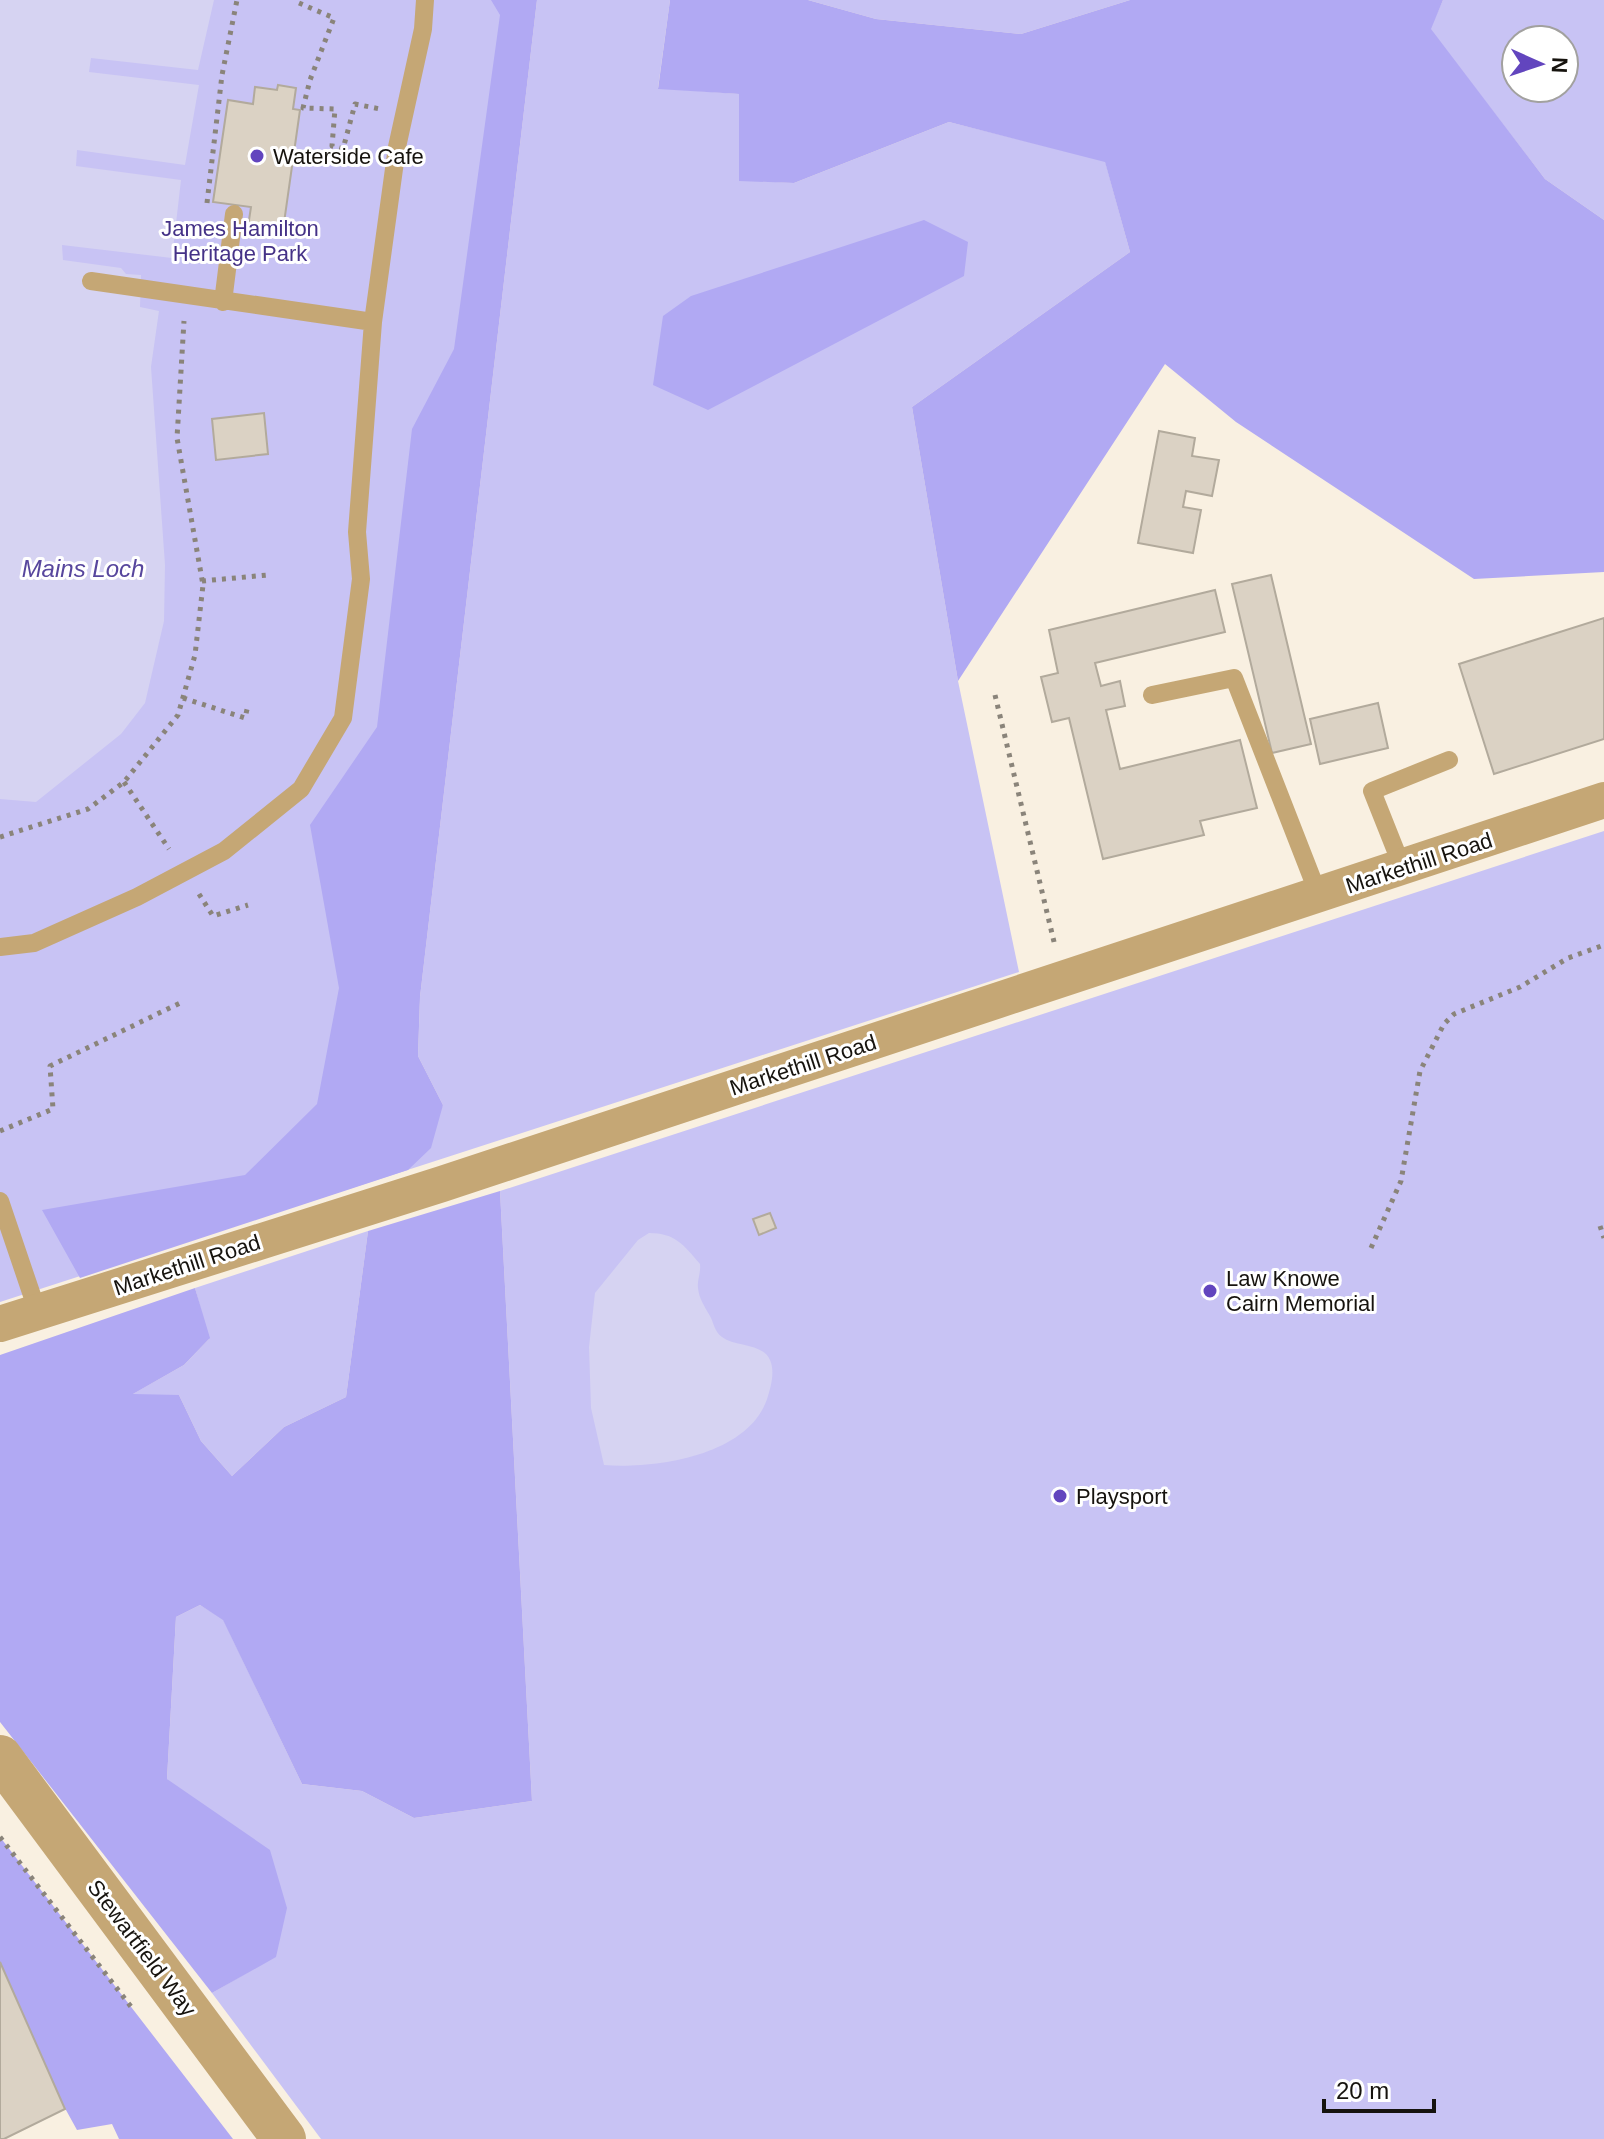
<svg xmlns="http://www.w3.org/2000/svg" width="1604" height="2139" font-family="Helvetica,sans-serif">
<rect width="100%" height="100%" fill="#f9f0e1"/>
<path fill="#c8c3f4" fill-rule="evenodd" d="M0,0H518L461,381L408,1169L443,1105L418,1056L420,997L537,0H670L658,88L739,94V180L794,183L949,122L1105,161L1130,252L912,407L958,681L1019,972L0,1302Z
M808,0H1130L1021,34L876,19Z
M1443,0H1604V220L1545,179L1430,29ZM1516,40H1564V88H1516Z
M1604,831V2139H321L212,1993L276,1956L167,1779L176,1617L200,1605L223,1619L302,1784L362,1791L414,1818L532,1801L500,1191Z
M368,1231L346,1397L284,1427L232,1476L201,1441L179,1395H131L184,1365L209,1339L195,1288Z"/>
<path fill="#b1a9f3" d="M491,0H537L420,997L418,1056L443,1105L431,1148L408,1170L80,1278L42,1210L245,1175L317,1104L339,988L310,825L377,727L412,429L454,349L500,15Z
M670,0H808L876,19L1021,34L1130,0H1443L1431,29L1545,179L1604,220V572L1474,579L1236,422L1165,364L958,681L912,407L1130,252L1105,162L949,122L794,183L739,181V94L658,89Z
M924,220L968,242L964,276L708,410L653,385L663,316L691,296Z
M500,1191L532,1801L414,1818L362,1791L302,1784L223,1620L200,1605L176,1617L167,1779L270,1850L287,1908L276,1957L212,1993L0,1722V1355L195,1288L210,1338L184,1365L133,1394L179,1395L201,1441L232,1476L284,1427L346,1397L368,1231Z
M0,1837L233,2139H119L112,2124L77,2130L0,1990Z"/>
<path fill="#d6d3f2" d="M0,0H214L198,70L91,58L89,72L199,85L185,165L77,150L76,166L181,180L172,258L62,245L63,260L121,268L126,274L141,275L140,307L159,311L151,367L165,565L164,621L145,703L121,734L36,802L0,799Z
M649,1233C675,1233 684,1245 700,1264C701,1273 697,1280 698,1288C699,1299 705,1307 710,1316C714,1323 714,1331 722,1337C735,1347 763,1343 770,1360C775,1371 771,1386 768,1396C751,1455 657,1469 604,1465L591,1408L589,1347L595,1293L638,1240Z"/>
<path fill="#dbd2c4" stroke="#b2aa9c" stroke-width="2" d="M278,85L296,88L293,109L300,110L282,237L247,233L251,207L213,202L228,100L253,104L255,87L277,90Z
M264,413L268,454L216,460L212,419Z
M1159,431L1195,438L1192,456L1219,460L1212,496L1186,491L1183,507L1201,510L1193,553L1138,543Z
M1271,575L1311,744L1272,753L1232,584Z
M1215,590L1225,632L1095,663L1101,686L1120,681L1125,706L1106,710L1120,769L1240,740L1257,808L1200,821L1204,835L1103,859L1069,718L1052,722L1041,677L1058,673L1049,630Z
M1604,618V739L1494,774L1459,664Z
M1378,703L1388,748L1320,764L1310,719Z
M770,1213L776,1228L759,1235L753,1219Z
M0,1962L65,2109L4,2139H0Z"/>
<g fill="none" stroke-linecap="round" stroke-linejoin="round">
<path stroke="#8a847a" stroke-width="5" stroke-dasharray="4 6" stroke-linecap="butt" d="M299,3L334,18L310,80L303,108L335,109L332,146L343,149L355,104L380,109
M207,203L222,75L237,0
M202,581L268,575
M995,695L1055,946
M183,698L245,718L248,705
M124,782L169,849
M0,837L88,809L124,782L178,715L195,655L203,585L177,438L184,321
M199,894L213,916L248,905
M0,1131L53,1109L50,1066L182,1002
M1600,1226L1604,1238
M1371,1248L1401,1181L1420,1071L1444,1024L1454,1014L1520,987L1568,958L1604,945
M0,1837L132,2008"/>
<path stroke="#c5a775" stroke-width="18" d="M91,281L373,322
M223,302L234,214
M1152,695L1234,678L1319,896
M1403,869L1372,791L1449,760
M0,947L34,943L137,897L224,851L301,789L343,718L361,579L357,532L373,322L397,147L423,29L425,0
M0,1201L38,1313"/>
<path stroke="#c5a775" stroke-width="36" d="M0,1324L442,1184L1604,800"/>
<path stroke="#c5a775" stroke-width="44" d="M0,1757L284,2139"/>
</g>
<g fill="#6245be" stroke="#fff" stroke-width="3">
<circle cx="257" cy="156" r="8"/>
<circle cx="1210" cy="1291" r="8"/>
<circle cx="1060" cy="1496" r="8"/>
</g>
<g text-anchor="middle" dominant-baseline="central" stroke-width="6" stroke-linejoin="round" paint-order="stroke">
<g font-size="22" fill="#16130e" stroke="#fff" text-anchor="start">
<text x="273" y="156">Waterside Cafe</text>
<text x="1226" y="1278">Law Knowe<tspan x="1226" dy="25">Cairn Memorial</tspan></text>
<text x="1076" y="1496">Playsport</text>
</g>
<g font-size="22" fill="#453287" stroke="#fff">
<text x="240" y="228">James Hamilton<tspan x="240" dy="25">Heritage Park</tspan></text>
</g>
<g font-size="22" fill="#16130e" stroke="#fff">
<text transform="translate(1419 863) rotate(-18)">Markethill Road</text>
<text transform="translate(803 1065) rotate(-18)">Markethill Road</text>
<text transform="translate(187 1265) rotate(-18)">Markethill Road</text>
<text transform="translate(142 1948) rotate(53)">Stewartfield Way</text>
</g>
<g font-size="24" font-style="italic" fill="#57469d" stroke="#fff">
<text x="83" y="568">Mains Loch</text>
</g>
</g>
<g transform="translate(1540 64) rotate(93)"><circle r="38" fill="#ffffff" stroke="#a2a19f" stroke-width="2"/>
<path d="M0-6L14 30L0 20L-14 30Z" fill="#6245be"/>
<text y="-12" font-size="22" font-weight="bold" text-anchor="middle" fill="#16130e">N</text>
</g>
<path d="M1324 2099v12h110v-12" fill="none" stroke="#16130e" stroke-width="4"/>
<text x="1336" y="2099" font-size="24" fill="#16130e" stroke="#ffffff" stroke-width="6" paint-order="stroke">20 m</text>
</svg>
